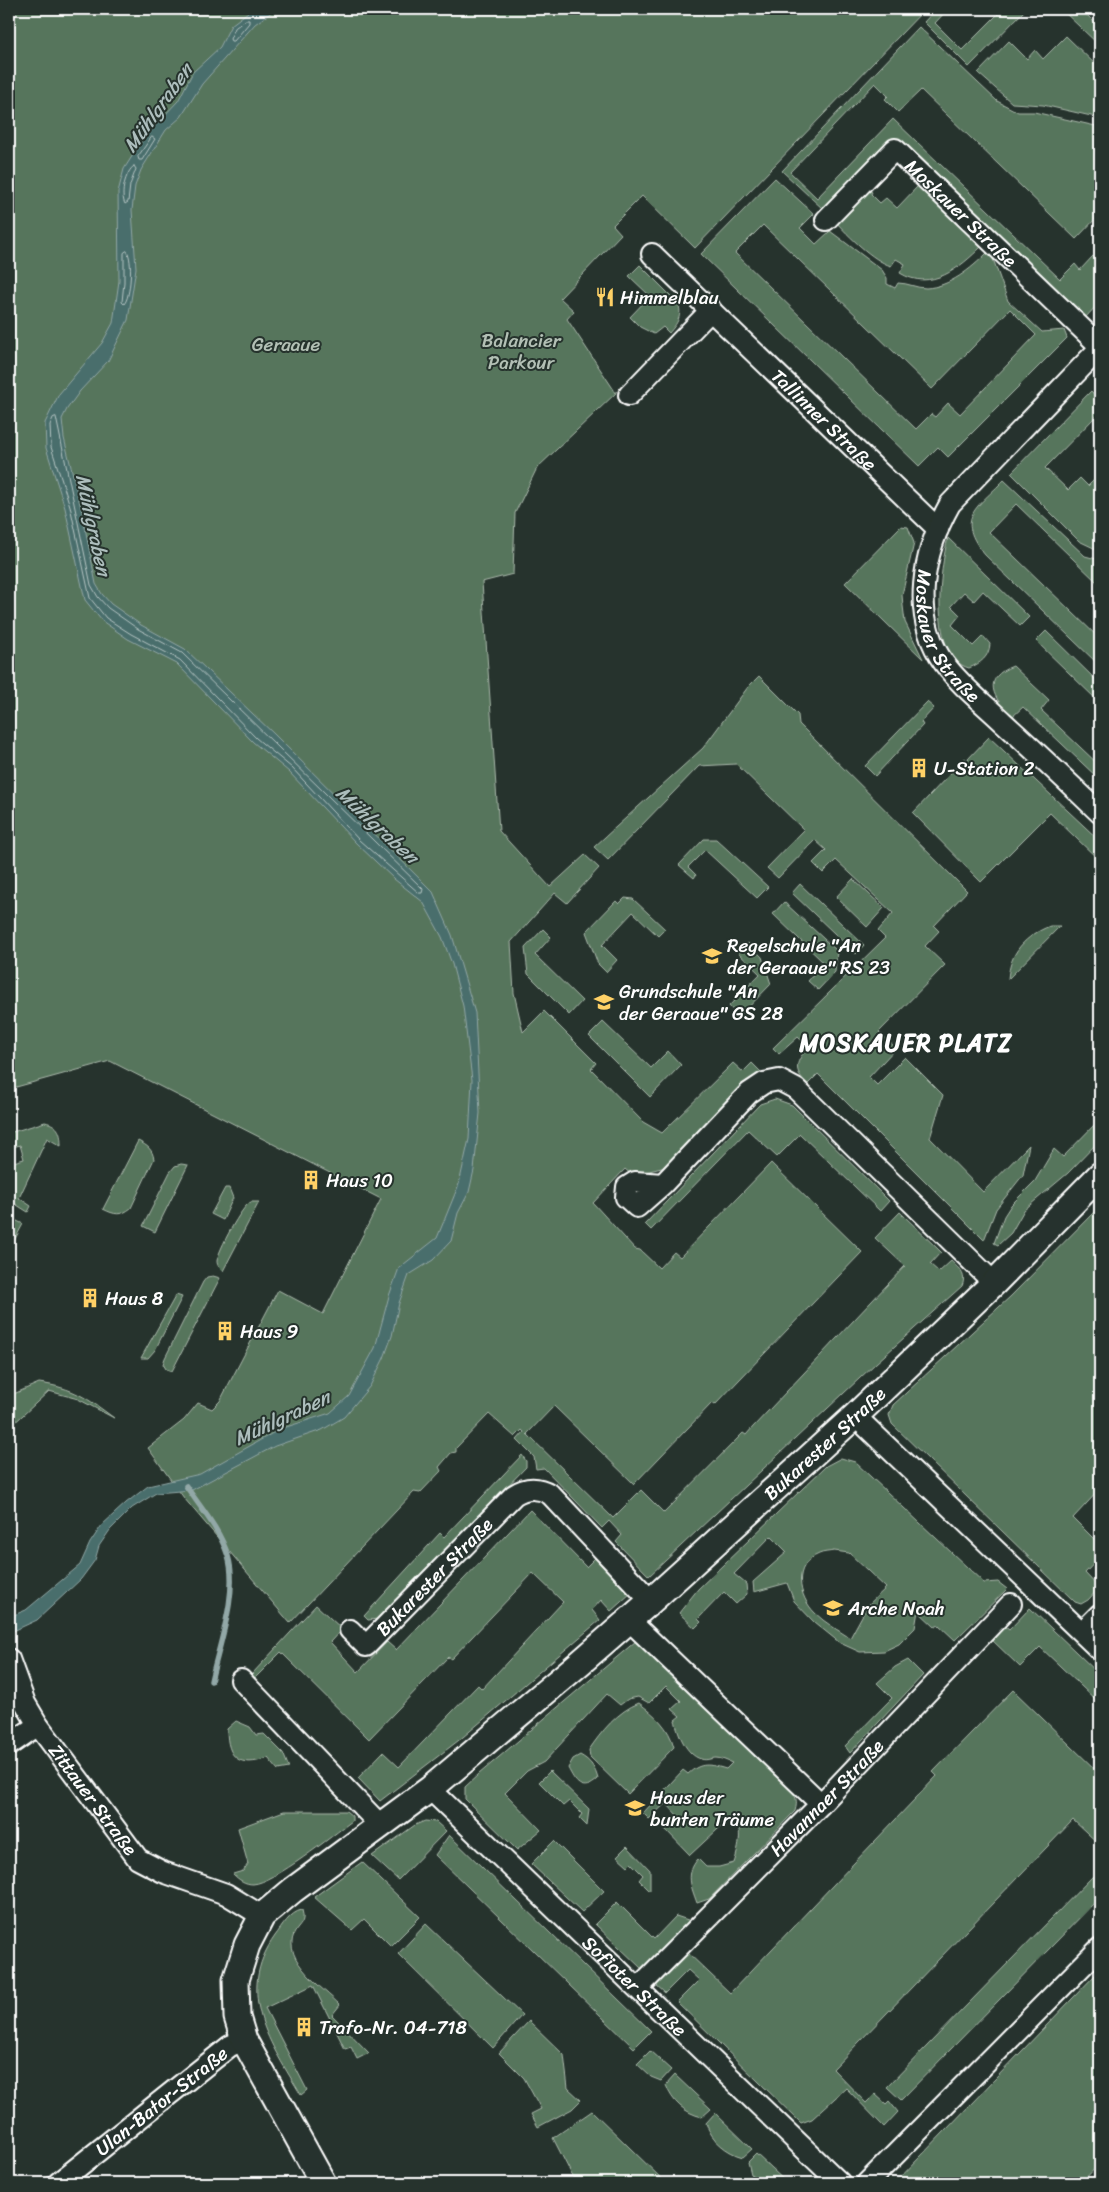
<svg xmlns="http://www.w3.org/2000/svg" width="1109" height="2192" font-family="Sriracha,sans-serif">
<rect width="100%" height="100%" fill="#26332d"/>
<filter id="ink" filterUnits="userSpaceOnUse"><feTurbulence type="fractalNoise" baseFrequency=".02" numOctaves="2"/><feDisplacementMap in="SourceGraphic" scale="10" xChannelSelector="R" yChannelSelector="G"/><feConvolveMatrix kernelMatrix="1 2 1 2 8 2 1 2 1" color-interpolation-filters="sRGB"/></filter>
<g filter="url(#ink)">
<path fill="#57745b" stroke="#abbaad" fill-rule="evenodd" d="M9,9H925L695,248L642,196L613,225L621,234L560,298L574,311L567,319L616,393L537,468L515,513L513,574L482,582L499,831L550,887L585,855L599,868L567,903L555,893L511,942L514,993L523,1032L544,1011L596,1063L591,1069L643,1122L662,1133L733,1063L743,1072L752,1063L761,1072L666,1167L632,1175L625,1169L593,1203L635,1249L640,1250L659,1268L674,1252L680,1257L771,1163L862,1252L715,1405L712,1403L634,1484L554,1406L527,1434L613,1518L641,1490L664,1513L743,1433L746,1435L753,1427L905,1266L875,1238L900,1212L941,1252L930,1264L939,1272L951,1261C959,1269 967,1274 962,1286L876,1363L649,1576L616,1542L622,1535L609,1521L602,1528L544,1468L536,1469L534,1457L517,1440L524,1432L522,1430L515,1437L489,1414L456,1448V1452L451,1453L439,1467L441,1471L420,1493L414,1492L290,1623L184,1498L148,1448L184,1420L198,1403L212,1409L220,1401L278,1290L323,1314L381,1199L110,1061L9,1089Z
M936,9H948L935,23L962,50L1003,9H1026L969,67L924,22Z
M1061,9H1081L1100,28V46Z
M919,27L997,101L1018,112H1034L1100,127V214L1076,239L921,90L898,112L885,99L888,96L875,83L790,172L817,198L893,119L1060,279L1075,264L1080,270L1093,256L1100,262V302L1083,320L898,142L824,210L782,171Z
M1066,36L1100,69V118L1043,105L1012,103L978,73L1009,41L1027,59L1035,50L1043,59Z
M775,178L814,214L800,228L816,244L830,231L882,270L887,278V284L895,288L898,283C908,283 916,288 926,288C949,287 971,269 987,253L992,256L1008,301L1042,332L1064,330L1067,338L948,457L938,447L919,466L701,254ZM763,225L932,389L1010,309L1036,335L960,414L948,403L935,417L931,414L916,429L735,253Z
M918,186L982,246C960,268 931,292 900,273L905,264L896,259L891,266C872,260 849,236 835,221L867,189L872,192L871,194L880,203L886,198L897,208Z
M640,265L678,303C683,315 677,324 669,333L663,327L654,334L640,327L630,317L650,296L629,276Z
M1091,391L1100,401V412L1045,468L1068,490L1080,478L1088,486L1100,474V551L1079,541L1011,473Z
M1004,480L1085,556L1100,560V585L1016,504L989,532L1100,639V666L985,555C954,517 977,508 1004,480Z
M901,526L908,527L914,543L902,595L903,606L905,622L923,659L845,583Z
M948,538L1029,617L1020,626L983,591L974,601L964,592L951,606L960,615L952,625L973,646L983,636L990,644C989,657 981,663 969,668C928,657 940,568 948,538Z
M1046,631L1100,684V703L1036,641Z
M1013,666L1049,700L1041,710L1100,766V780L1023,707L1012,717C993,698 981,678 1013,666Z
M759,676L798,715L799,724L967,891L934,926L939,931L925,946L945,965L879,1032L896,1048L869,1077L877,1085L905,1057L943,1095L930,1138L983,1192L1029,1145L1023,1175L996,1209L984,1240L818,1074L808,1084C792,1070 796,1062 808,1047L798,1037L779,1054L773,1048L885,938L878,931L893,913L836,860L823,873L813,863L826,850L815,840L778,878L767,868L804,830L736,764L699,766L608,860L594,847L703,748L748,687Z
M927,702L934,708L921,722L923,725L875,776L865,766Z
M989,737L1100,841V861L1050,813L981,882L913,813L965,758L967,760Z
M704,839H716L768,887L757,898L705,850L688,867L696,875L694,878L679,865Z
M853,879L884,908L867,927L836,897Z
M800,884L864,945L856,954L792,893Z
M625,898L633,899L665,929L658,936L633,912L602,945L617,960L606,972L598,964L586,932L616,901L619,904Z
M784,902L837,951L835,972L818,990L808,981L824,963L773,914Z
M1050,926H1060L1008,979C1010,952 1025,936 1050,926Z
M543,929L551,937L535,955L582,1001L569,1015L528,974L525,948Z
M748,943L762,957L771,984L739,1017L729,1006L760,974L738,953Z
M603,1022L651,1068L668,1051L681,1065L650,1097L589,1036Z
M775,1099L792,1105L889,1201L880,1211L800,1134L777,1157L748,1130L651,1230L645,1224L760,1104Z
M1100,1119V1140L1068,1173L1024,1210L1011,1233L998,1245L994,1243L1004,1216L1011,1205L1035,1181L1054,1149L1063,1157Z
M45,1122C59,1125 61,1133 61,1146L47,1138L19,1198L31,1206L28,1212L9,1200V1161L10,1163L24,1159L20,1145L9,1148V1133Z
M138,1141C148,1146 152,1149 154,1159L131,1208C121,1216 115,1215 103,1209Z
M181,1164L188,1165L155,1232L143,1226L170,1172L175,1166Z
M225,1188H229L233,1198L223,1220L211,1214Z
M251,1202H259L223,1271C220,1268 217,1266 217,1261C218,1251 242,1205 251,1202Z
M1100,1206V1489L1073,1518L1100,1545V1557L1085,1573L1099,1588L1088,1600L1081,1604L1075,1602L892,1424L889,1415L893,1405L1011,1296Z
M15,1220L23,1224L9,1250V1230Z
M213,1276L220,1278L172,1371L166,1369L163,1364L165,1358L203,1282L207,1277Z
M176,1295L182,1297L155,1350L148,1358H141Z
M39,1383C74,1388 87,1398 114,1418L78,1399L49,1391L9,1428V1396Z
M522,1455L526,1461V1467L379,1619L368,1620L364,1616L440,1533L444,1537Z
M841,1458L855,1462L984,1583L998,1582L1007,1589L955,1640L939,1625L935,1627L918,1611L915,1628L899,1644L884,1651L860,1652L840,1643L814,1622L794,1601L787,1583L754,1592L753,1582L787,1552L771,1536L734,1574L746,1584L747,1594L736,1604L724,1592L698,1619L701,1622L695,1628L679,1613L698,1589L826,1466ZM834,1551L849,1553L886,1588L868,1605L850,1638C838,1630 825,1623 815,1613C798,1596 792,1565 819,1554C823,1552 829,1552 834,1551Z
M530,1510L586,1567L597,1556L631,1593L611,1611L601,1600L592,1610L600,1620L463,1737L380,1801L358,1778L383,1752L399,1767L478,1685L482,1689L563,1602L533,1573L451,1659L448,1657L369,1739L281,1652L255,1678L252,1674L316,1605L342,1629L330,1642L358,1672L387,1642L396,1650Z
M1030,1608L1100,1675V1704L1040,1647L1020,1667L990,1638L1003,1625L1009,1630Z
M636,1641L790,1787C796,1796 798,1801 795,1811L709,1899L697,1903C691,1886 685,1874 698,1859L706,1867H719L734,1863C739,1848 744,1827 732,1816L690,1855L665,1829L678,1816L666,1803L649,1819L643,1813L683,1770L688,1774C701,1762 709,1764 726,1769L732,1763C727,1761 721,1758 716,1758C711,1758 707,1761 701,1759C686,1755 678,1733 675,1720L680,1716L672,1709L681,1701L666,1686L649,1703L638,1697L628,1699L620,1705L607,1694L544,1762L527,1771L505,1793L541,1830L517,1850L465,1799V1787L479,1774Z
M908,1660L923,1675L850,1753L845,1746L892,1698L877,1683L895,1667Z
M1013,1690L1100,1774V1845L1073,1820L833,2069L866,2103L875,2094L886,2104L889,2101L898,2112L884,2127L846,2088L812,2119L801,2123L677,2002L699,1980L688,1970L665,1993L655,1984L687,1952L730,1993L937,1776L933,1772Z
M639,1703C655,1715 669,1727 674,1747L628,1794L590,1757L589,1750C601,1732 618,1711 639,1703Z
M236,1721L250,1727L256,1735L264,1734L283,1753L289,1768L278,1770L268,1758C240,1768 227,1759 227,1729Z
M580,1755C591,1761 595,1768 598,1779C582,1794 575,1782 568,1768L573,1759Z
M550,1771L589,1809L587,1826L579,1818L582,1814L569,1801L563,1806L539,1782Z
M284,1811H346L352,1816V1821C333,1835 274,1883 253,1884C245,1884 239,1880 233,1874L243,1871L248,1864L238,1828Z
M425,1821L436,1822L446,1831L398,1880L372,1856L415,1825Z
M449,1835L651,2031L634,2048L435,1855Z
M554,1841L604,1891L582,1912L531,1864Z
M627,1846L650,1870V1891L639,1880L643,1875L631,1863L628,1866L617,1856Z
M362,1862L420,1917L391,1946L364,1919L352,1930L314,1897Z
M1093,1876L1100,1883V1897L901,2100L887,2087Z
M617,1902L654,1939L676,1916L691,1921L642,1969L595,1924Z
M302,1910C306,1924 299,1924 294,1934C282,1960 324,1989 340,2005L332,2015L369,2053L357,2059L351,2047L345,2049L313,1985L265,2008L307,2090L301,2095C271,2044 234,1994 275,1936C282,1927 290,1912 302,1910Z
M426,1924L522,2015L493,2048L398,1954Z
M1100,1972V2163L1081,2183H895L1097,1973Z
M529,2021L564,2055L568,2088L581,2100L572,2109L538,2127L531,2114L541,2109L524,2078L499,2053Z
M650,2051L671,2070L661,2081L651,2077L637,2064Z
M675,2075L711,2109L702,2117C685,2113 672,2102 666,2085Z
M592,2111L666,2183H576L553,2138Z
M715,2113L752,2149L743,2157C727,2153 711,2140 706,2123Z
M756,2154L787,2183H761L751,2174L748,2162Z"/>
<path fill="#496e6c" stroke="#92a8a7" d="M252,9H276L255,24L202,84L181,117L166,130L141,170L135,186L132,210L136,268L128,320L108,361L80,391L67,409L62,419L64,438L82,512L96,584L102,594L111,604L141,625L185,649L275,735L433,892L452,935L475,1013L480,1113L474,1170L469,1192L458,1213L451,1241L433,1260L409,1275L399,1303L392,1336L384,1358L370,1386L344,1417L322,1430L275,1446L192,1490L156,1493L132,1508L110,1530L99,1546L95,1560L81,1579L52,1606L37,1620L9,1633V1617L26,1610L80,1565L90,1543L102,1525L126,1503L148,1486L200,1474L280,1429L330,1413L349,1396L375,1348L389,1296L399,1268L437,1238L459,1184L469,1139L472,1080L463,1006L452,964L442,937L423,902L394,879L356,843L289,772L253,742L177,664L128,639L102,621L85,600L65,508L46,448L45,423L59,394L102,343L113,323L119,281L118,192L124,169L145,136L178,101L193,72L220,47L231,25Z"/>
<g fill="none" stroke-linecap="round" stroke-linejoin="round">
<path stroke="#b6c5c4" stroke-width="1" d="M246,20H249V23L234,41H231L230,39L235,28Z
M152,137L155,139L142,160H139L138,157Z
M134,166L136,169L130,185L128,202L125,204C120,195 125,172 134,166Z
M127,251C133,259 131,297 124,304L122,302L124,282V253Z
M56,417L91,585L98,597L108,608L138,629L182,653L423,889L422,893H419L359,840L292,768L256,738L180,660L131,634L106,618L90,598L70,506L51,447L50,425L53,418Z"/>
<path stroke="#92a8a7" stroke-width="5.5" d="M186,1486C201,1508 220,1530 228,1556C239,1592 219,1645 211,1681"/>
<defs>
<g id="minor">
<path id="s1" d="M826,220L895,149L1100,346"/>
<path id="s2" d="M652,254L938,529"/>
<path id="s3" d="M1100,348L950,504C923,552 910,616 944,663C960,685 983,703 1003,722C1036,752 1068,782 1100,813"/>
<path d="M629,395L711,310"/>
<path d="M663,1184L635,1182L627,1187L626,1197L637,1207L663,1184L749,1093L764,1083L779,1080L796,1089L994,1283"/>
<path d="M855,1416L1100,1650"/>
<path d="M629,1620L821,1804"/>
<path id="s4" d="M350,1630L366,1646L514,1495C526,1487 538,1487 550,1494L651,1601"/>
<path d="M1082,1632L1100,1614"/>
<path id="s5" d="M9,1659L25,1703L38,1725L138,1859L163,1872L226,1894L262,1916"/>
<path d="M241,1680L381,1826"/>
<path d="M9,1745L38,1725"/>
<path id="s6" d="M430,1789L840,2183"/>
<path id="s7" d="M638,1988L821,1804L1011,1604"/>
<path id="s8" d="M58,2183L230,2046L244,2040"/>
<path d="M867,2183L1100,1948"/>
</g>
<g id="tertiary">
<path id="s9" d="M323,2183L244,2040L237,2017L236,1980L247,1945L262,1916L293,1890L430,1789L581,1662L651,1601L855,1416L994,1283L1100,1175"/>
</g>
</defs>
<use href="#minor" stroke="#fff" stroke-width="24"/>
<use href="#tertiary" stroke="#fff" stroke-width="29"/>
<use href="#minor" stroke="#26332d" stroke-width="20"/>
<use href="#tertiary" stroke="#26332d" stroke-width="25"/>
</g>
</g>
<defs>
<symbol id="restaurant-bare" viewBox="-9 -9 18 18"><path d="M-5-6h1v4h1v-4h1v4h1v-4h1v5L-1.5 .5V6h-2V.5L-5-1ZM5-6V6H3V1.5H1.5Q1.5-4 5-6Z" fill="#ffd166" stroke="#26332d" stroke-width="2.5" paint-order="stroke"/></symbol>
<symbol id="building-bare" viewBox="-9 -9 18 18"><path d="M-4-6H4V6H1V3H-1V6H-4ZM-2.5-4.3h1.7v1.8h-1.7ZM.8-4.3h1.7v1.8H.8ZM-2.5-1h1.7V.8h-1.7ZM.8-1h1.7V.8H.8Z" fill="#ffd166" stroke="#26332d" stroke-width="2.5" paint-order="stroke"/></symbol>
<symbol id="school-bare" viewBox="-9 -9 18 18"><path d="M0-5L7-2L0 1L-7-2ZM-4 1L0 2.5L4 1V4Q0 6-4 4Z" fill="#ffd166" stroke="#26332d" stroke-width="2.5" paint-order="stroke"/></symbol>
</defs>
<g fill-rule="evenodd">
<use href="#restaurant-bare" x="591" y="283" width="28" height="28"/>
<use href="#building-bare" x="905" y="754" width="28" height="28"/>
<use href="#school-bare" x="698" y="942" width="28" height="28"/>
<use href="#school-bare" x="590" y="988" width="28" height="28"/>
<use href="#building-bare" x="297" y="1166" width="28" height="28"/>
<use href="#building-bare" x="76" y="1284" width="28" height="28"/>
<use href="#building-bare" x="211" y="1317" width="28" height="28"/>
<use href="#school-bare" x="819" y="1594" width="28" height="28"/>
<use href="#school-bare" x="621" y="1794" width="28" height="28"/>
<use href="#building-bare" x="290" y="2013" width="28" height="28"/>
</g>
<g text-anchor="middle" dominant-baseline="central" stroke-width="4" stroke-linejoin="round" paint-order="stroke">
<g font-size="19" fill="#fff" stroke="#26332d">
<text stroke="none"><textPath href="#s1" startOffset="191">Moskauer Straße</textPath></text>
<text stroke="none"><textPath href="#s2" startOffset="239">Tallinner Straße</textPath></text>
<text stroke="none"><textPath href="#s3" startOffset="360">Moskauer Straße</textPath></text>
<text stroke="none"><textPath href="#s9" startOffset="1029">Bukarester Straße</textPath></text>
<text stroke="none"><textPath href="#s4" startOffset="120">Bukarester Straße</textPath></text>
<text stroke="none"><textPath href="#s7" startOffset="268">Havannaer Straße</textPath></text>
<text stroke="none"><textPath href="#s5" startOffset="165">Zittauer Straße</textPath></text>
<text stroke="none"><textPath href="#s6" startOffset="284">Sofioter Straße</textPath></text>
<text stroke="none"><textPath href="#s8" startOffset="132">Ulan-Bator-Straße</textPath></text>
</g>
<g font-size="19" fill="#fff" stroke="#26332d" text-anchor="start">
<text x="620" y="297">Himmelblau</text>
<text x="934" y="768">U-Station 2</text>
<text x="727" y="945">Regelschule "An<tspan x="727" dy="22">der Geraaue" RS 23</tspan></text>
<text x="619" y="991">Grundschule "An<tspan x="619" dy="22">der Geraaue" GS 28</tspan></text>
<text x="326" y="1180">Haus 10</text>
<text x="105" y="1298">Haus 8</text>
<text x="240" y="1331">Haus 9</text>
<text x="848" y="1608">Arche Noah</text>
<text x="650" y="1797">Haus der<tspan x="650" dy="22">bunten Träume</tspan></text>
<text x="319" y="2027">Trafo-Nr. 04-718</text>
</g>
<g font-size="19" fill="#b3c0b5" stroke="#26332d">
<text x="521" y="340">Balancier<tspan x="521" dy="22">Parkour</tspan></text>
<text x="286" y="344">Geraaue</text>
</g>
<g font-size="20" font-style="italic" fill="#adbebd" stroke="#26332d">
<text transform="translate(158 108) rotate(-54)">Mühlgraben</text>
<text transform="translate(93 525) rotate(78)">Mühlgraben</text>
<text transform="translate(377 825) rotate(43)">Mühlgraben</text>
<text transform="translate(282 1418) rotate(-25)">Mühlgraben</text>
</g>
<g font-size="24" font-weight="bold" letter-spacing="1" fill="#fff" stroke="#26332d">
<text x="906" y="1043">MOSKAUER PLATZ</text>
</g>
</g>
<rect width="1109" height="2192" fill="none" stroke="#26332d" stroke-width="30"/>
<rect x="15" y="15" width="1079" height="2162" fill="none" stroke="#fff" stroke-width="2" filter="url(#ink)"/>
</svg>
